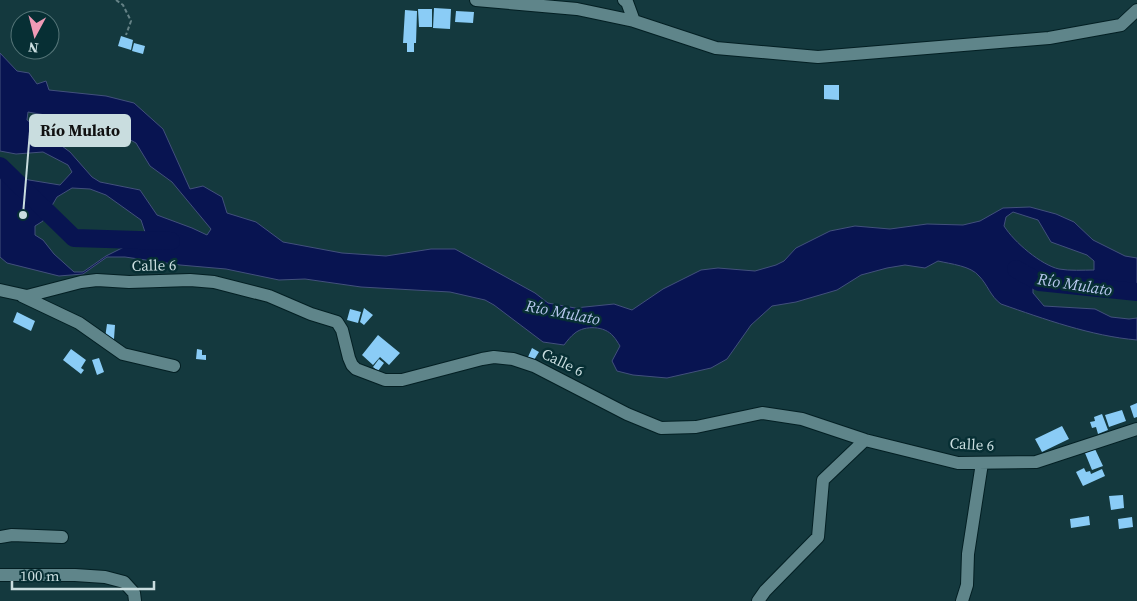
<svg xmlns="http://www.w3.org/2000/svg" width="1137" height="601" font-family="'Source Serif 4',serif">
<rect width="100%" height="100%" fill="#14393e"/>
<path fill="#081451" stroke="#42507c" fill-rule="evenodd" d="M0,53L17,71L29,73L37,84L46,81L49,90L106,96L134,103L163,129L190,189L203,186L222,197L227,213L256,222L283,242L342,253L386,256L431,249H455L535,293L548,303L575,308L614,304L632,310L663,289L701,270L718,268L755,271L776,265L784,261L796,248L830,231L855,226L890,229L927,224L963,225L980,221L1003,208L1030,207L1056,214L1074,222L1093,240L1125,256L1137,258V285L1116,283L1090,284L1040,279L1033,285V293L1044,306L1095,309L1111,317L1129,319L1137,318V340C1091,336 1044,319 1001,304C990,296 988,285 979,276C971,266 951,264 938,261L925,268L905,265L887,268L861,275L837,290L796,302L772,306L751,325L727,359L711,368L667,378L633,375L617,371L612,361L620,346C618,343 616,339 613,336C605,326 585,325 575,333C571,336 567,341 564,345L543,342L494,305L485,300L450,292L361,287L305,279L279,280L226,269L180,265L125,257H107L83,274L59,276L7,263L0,257V178L23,179L60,185L72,172L68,165L43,152L16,154L0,151ZM28,112L103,125L136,143L150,166L172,182L211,229L207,235L192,228L157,215L140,190L100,182L92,177L70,152L27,120ZM72,188L90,189L106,195L141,220L148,241L130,244L106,256L83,272H74L54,254L43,240L35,235V226L43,221L57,197ZM1013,212L1038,220L1051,242L1087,255L1094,261V270C1083,270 1070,271 1059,269C1041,265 1014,242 1004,226L1006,217Z"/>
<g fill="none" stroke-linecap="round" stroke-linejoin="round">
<path stroke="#081451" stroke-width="18" d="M0,166L74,238L171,241
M1016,269L1039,282L1137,292"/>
</g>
<path fill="#8accf6" d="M434,8L451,9L450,29L433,28Z
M418,9H432V27H419Z
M405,10L417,11L416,43H414V52H407V43H403Z
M456,11L474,12L473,23L455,22Z
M121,36L133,40L131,50L118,46Z
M134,43L145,46L143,54L132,51Z
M824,85H839V100L824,99Z
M364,308L373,315L364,325L360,322Z
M350,309L361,312L358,323L347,320Z
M17,312L35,321L31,331L13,322Z
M107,324L115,325L114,339L105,338Z
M378,335L400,353L389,365L380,357L373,365L362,355Z
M532,348L539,352L534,360L528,357Z
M71,349L86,360L81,368L84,370L81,374L63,360Z
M197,349L202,350V355H206V360L196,359Z
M99,358L104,372L97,375L92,360Z
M379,359L384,363L378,371L373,367Z
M1137,403V417L1134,418L1130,406Z
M1122,410L1126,421L1109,427L1105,415Z
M1102,414L1108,430L1098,434L1096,427L1092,428L1090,422L1095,421L1094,417Z
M1062,426L1069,439L1042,452L1035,439Z
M1095,449L1103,466L1092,470L1085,453Z
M1084,468L1086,472L1090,471L1091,474L1102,469L1105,476L1083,486L1076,472Z
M1123,495L1124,508L1111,510L1109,496Z
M1089,516L1090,525L1071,528L1070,519Z
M1132,517L1133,527L1119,529L1118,519Z"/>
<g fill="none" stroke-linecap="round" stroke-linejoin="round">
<defs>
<path id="minor" d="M476,0L577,9L634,21L716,48L818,57L1049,38L1121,25L1137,10
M624,0L627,2L634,21
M0,290L27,296L81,282L97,280L129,282L190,280L214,282L269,296L311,314L337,322L342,330L349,358L352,365L356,369L385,380H402L482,359L494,357L513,359L534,366L627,414L661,428L696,427L762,413L802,419L865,440L958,463L1036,462L1137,429
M22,296L79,323L123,354L174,366
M0,537L12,535L62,537
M0,575H75L105,577L124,582L134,593L135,601
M758,601L765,591L818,537L823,480L865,440
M962,601L967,585L968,554L982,463"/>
</defs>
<use href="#minor" stroke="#031f23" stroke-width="14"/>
<path stroke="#658286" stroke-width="2" stroke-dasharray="4 2.5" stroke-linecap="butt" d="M116,0L123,5L131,21L126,35"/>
<use href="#minor" stroke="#5f858a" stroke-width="12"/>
</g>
<g text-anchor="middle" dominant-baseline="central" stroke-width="5" stroke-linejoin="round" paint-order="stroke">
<g font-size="15" fill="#c9dddf" stroke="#072f34">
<text transform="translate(154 265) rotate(-1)">Calle 6</text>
<text transform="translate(563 362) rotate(26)">Calle 6</text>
<text transform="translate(972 444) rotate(3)">Calle 6</text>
</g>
<g font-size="16" font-style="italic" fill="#b8c8ef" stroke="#072f34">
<text transform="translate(1075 284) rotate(9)">Río Mulato</text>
<text transform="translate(563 312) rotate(11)">Río Mulato</text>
</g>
</g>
<path fill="none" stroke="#c9dddf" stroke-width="2" d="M23 215L30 131"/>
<circle fill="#c9dddf" stroke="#072f34" stroke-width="2" cx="23" cy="215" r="5"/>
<rect fill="#c9dddf" stroke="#c9dddf" stroke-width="2" x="30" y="115" width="100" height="31" rx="5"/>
<g font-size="16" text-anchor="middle" font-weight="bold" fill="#111">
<text x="80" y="136">Río Mulato</text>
</g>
<g transform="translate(35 35) rotate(187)"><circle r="24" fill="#072f34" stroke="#557578"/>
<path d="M0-4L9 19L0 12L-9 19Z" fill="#f09ab6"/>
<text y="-8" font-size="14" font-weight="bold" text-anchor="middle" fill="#c9dddf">N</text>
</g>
<path d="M12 581v8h142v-8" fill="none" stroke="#c9dddf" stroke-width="2.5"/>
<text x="20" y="581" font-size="15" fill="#c9dddf" stroke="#072f34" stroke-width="4" paint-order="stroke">100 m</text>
</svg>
